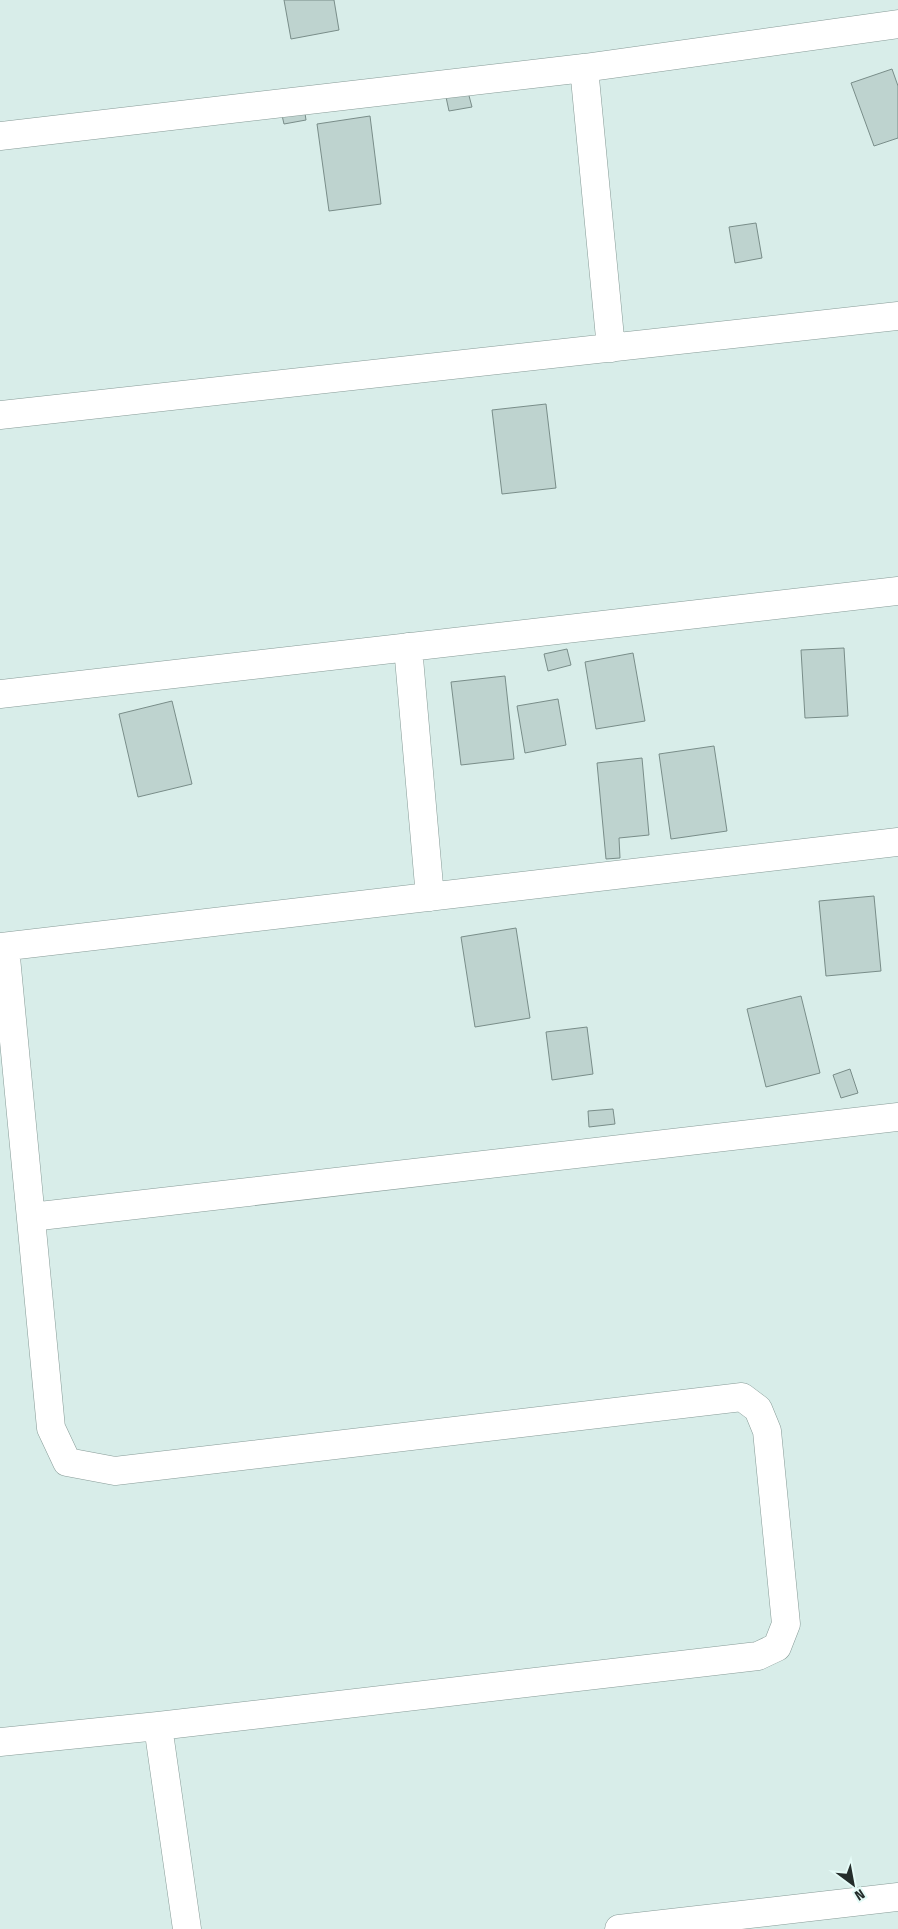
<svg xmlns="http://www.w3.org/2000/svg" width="898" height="1929" font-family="'Fira Sans Condensed',sans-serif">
<rect width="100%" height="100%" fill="#d8ede9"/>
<path fill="#bed3cf" stroke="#798d89" d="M284,0H334L339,30L291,39Z
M892,69L898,86V138L874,146L851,83Z
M468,92L472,107L449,111L446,97Z
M304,107L306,120L284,124L281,111Z
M370,116L381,204L329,211L317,124Z
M756,223L762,258L735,263L729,227Z
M546,404L556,488L502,494L492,410Z
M844,648L848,716L805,718L801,650Z
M567,649L571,665L548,671L544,654Z
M633,653L645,721L596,729L585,662Z
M505,676L514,759L461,765L451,682Z
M558,699L566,745L525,753L517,706Z
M172,701L192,784L138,797L119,714Z
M714,746L727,831L671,839L659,754Z
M642,758L649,835L619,838L620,858L606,859L597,763Z
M874,896L881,971L826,976L819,901Z
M516,928L530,1018L475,1027L461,937Z
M801,996L820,1073L766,1087L747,1009Z
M587,1027L593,1074L552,1080L546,1032Z
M850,1069L858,1093L841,1098L833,1075Z
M613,1109L615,1124L589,1127L588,1111Z"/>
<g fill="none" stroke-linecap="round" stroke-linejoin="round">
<defs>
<path id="minor" d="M584,68L611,348
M0,136L584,68L898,24
M0,415L898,316
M408,647L430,897
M0,694L898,591
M0,947L898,842
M31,1217L898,1117
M158,1726L187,1929
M0,1742L158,1726L758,1656L777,1647L786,1624L767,1431L758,1409L742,1397L115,1471L67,1462L51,1428L5,947
M619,1929L898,1897"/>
</defs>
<use href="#minor" stroke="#879b97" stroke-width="29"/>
<use href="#minor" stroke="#fff" stroke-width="28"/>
</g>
<g transform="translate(853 1884) rotate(148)" stroke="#e5fbf7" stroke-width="4" paint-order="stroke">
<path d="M0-4L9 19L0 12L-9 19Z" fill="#242d2b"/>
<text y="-8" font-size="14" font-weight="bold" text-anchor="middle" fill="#242d2b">N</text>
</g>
</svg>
